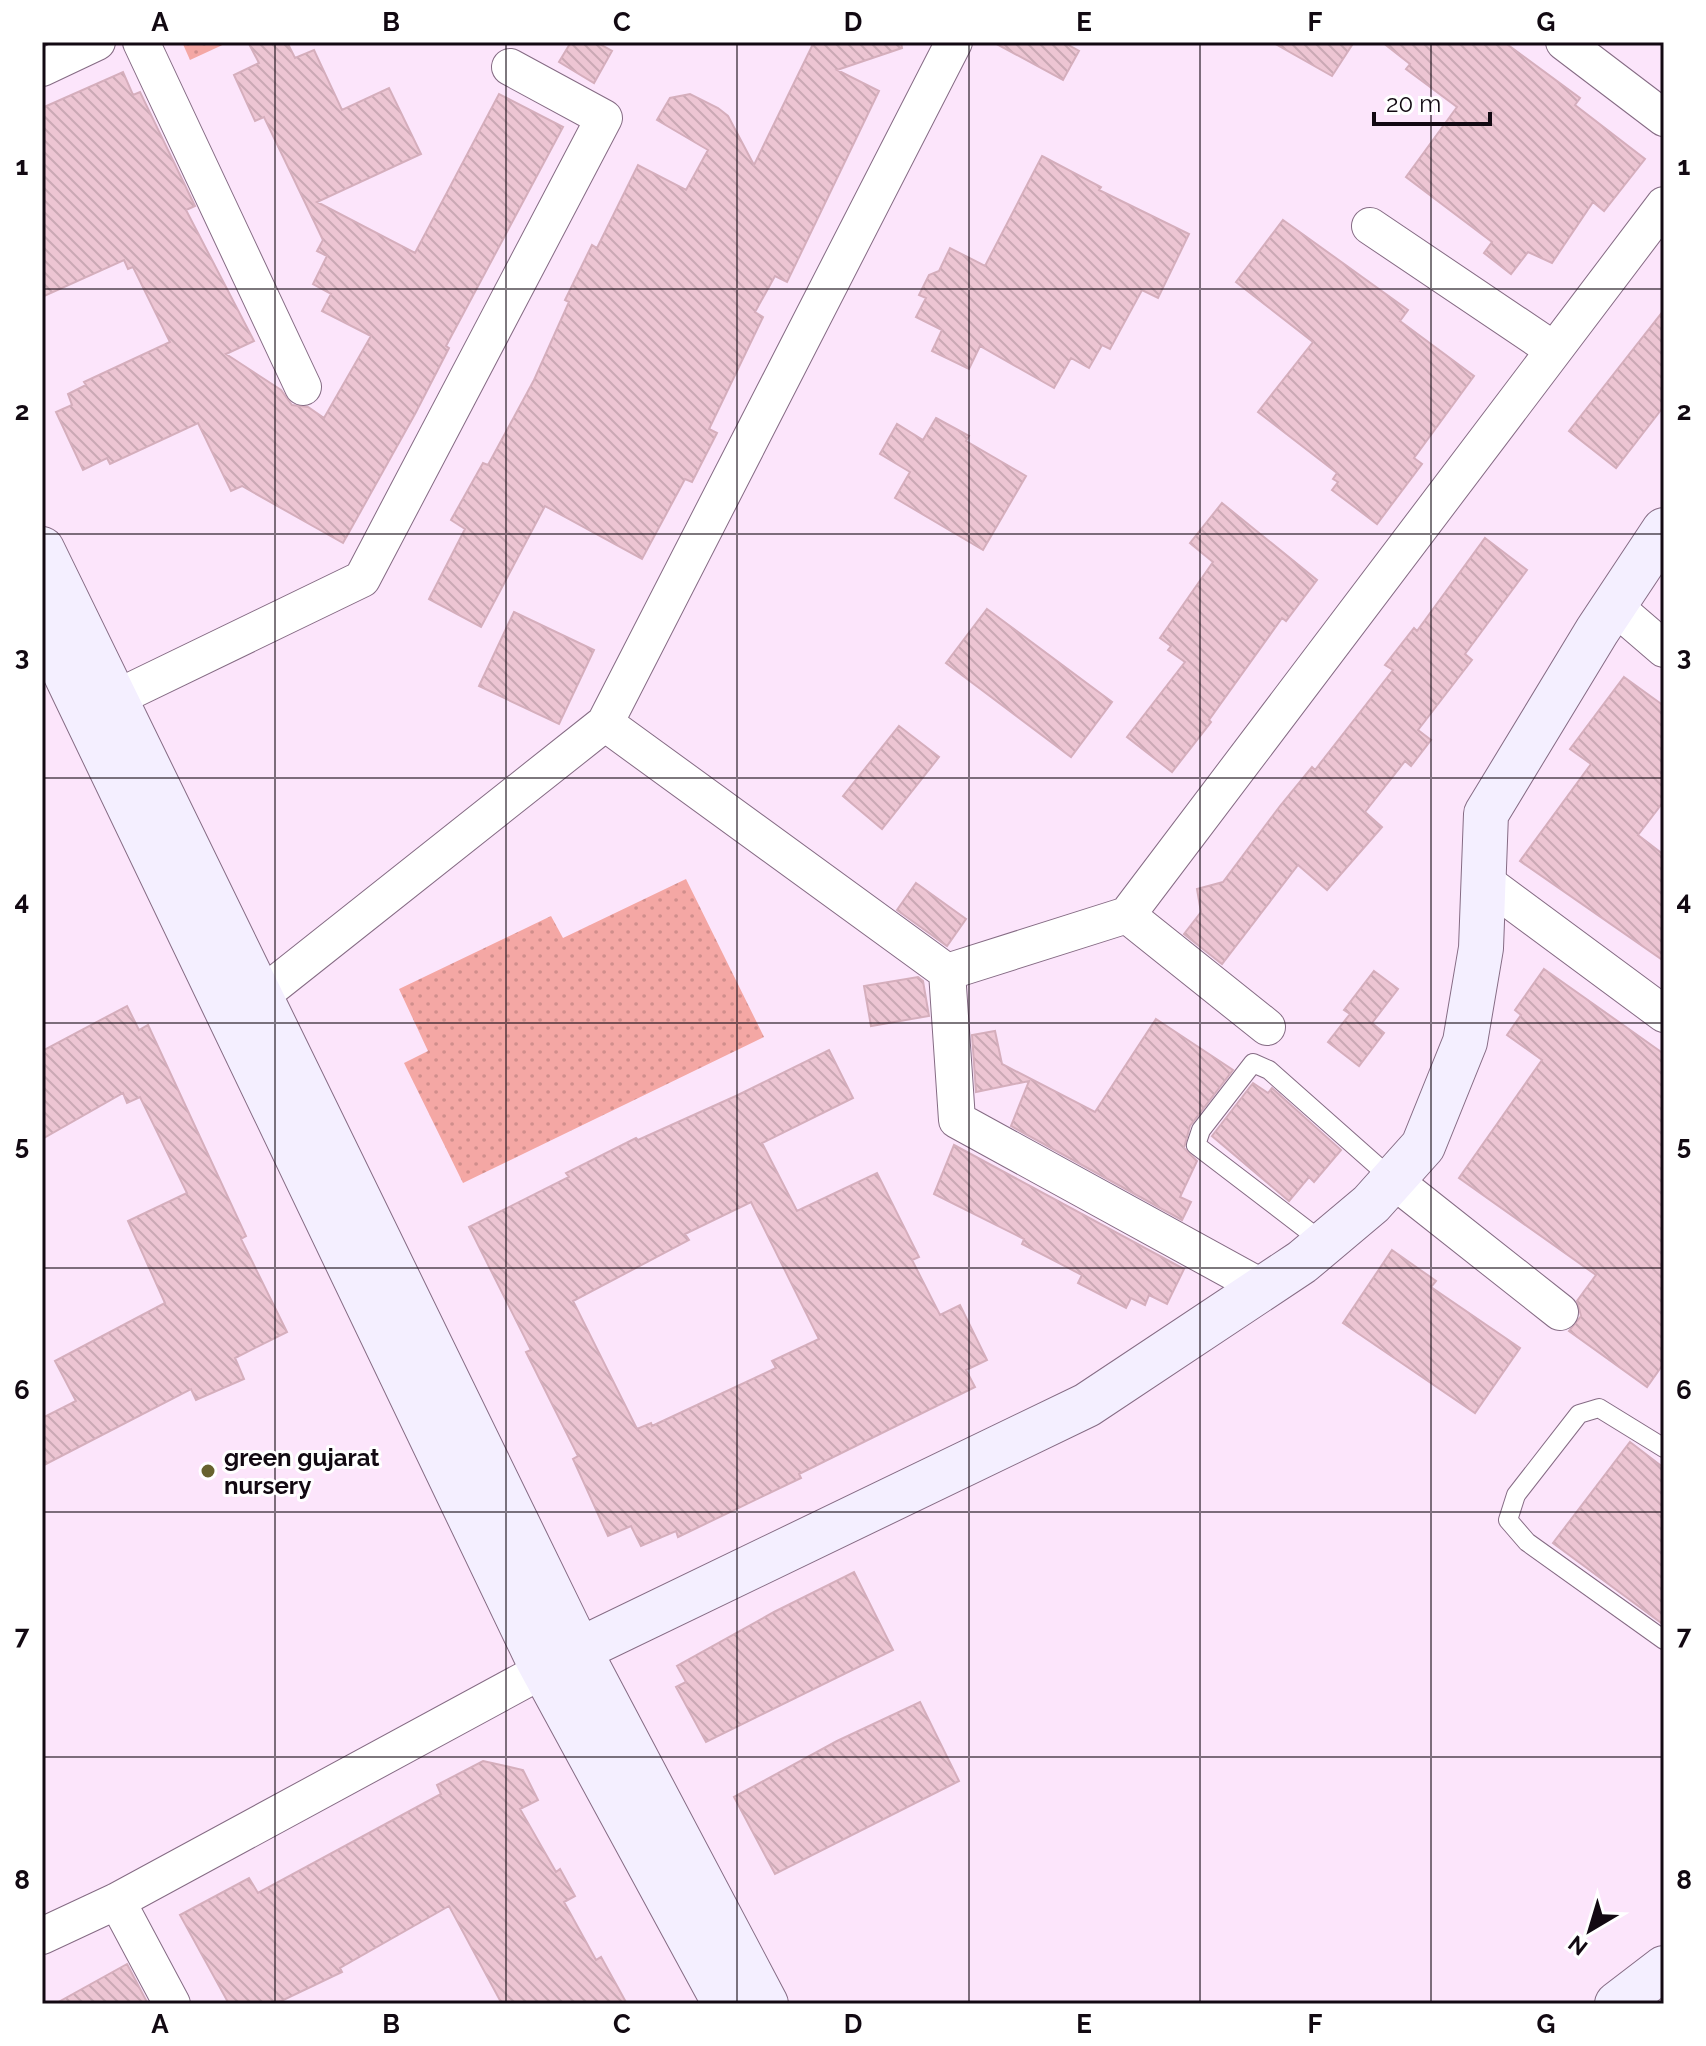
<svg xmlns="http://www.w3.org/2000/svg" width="1706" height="2046" font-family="Raleway,sans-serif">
<defs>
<pattern id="grass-dots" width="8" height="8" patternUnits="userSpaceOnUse" patternTransform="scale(2)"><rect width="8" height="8" fill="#f4a7a4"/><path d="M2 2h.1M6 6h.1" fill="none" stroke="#d08e8c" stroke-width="1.8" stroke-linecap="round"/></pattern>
<pattern id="building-back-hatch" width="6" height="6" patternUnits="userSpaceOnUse" patternTransform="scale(2)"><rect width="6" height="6" fill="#edc5d3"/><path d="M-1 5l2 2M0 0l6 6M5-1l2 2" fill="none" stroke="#caa8b4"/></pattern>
</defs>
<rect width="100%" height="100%" fill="#fce5fb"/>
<path fill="url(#grass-dots)" d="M182,42H229L190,60Z
M686,879L764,1037L463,1183L404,1063L428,1051L399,989L551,916L563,938Z"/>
<path fill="url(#building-back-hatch)" stroke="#d5aebc" stroke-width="2" fill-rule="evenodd" d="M248,42H287L295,58L314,50L342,110L389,88L421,154L317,202L415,253L499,94L563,127L446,346L449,348L415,414L343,543L242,486L231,491L198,423L110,464L107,458L83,470L56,412L72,405L68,394L86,385L84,382L170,342L133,267L128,269L124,260L42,297V108L123,72L133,95L140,92L195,206L186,210L254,341L226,354L281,390L292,405L308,407L324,418L371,336L322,311L331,294L313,284L327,256L317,251L323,240L264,117L255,121L234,75L259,63Z
M571,42H596L612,51L594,83L559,62Z
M814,42H901L902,48L837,70L879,91L787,282L775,276L755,312L763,317L709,429L717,433L692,482L685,479L642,559L545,506L481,627L429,599L465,529L451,520L483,463L488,465L534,380L569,302L565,300L592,245L597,248L638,165L686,190L708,150L657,120L670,98L690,94L718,108L728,116L754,165Z
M993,42H1063L1079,51L1063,80Z
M1272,42H1354L1332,76Z
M1382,42H1504L1580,98L1575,105L1645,159L1604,211L1593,202L1552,263L1528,252L1511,274L1484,253L1492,242L1406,177L1457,107L1406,69L1410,64Z
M1042,156L1101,187L1099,190L1189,234L1158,298L1142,290L1110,349L1102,345L1089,368L1071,358L1054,388L980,346L969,369L932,351L942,330L916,317L926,298L919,295L929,275L939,271L950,248L985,266Z
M1283,220L1408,310L1400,321L1474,376L1414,458L1422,464L1377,524L1332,490L1338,482L1333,479L1337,473L1258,412L1313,342L1236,282Z
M1664,310V406L1616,468L1569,431Z
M936,418L969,436L966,441L1026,476L983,550L895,498L910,472L880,454L897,424L923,440Z
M1222,503L1317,580L1286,621L1282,618L1209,720L1211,722L1172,772L1127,737L1185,662L1168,650L1171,646L1160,638L1213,562L1190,543Z
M1485,538L1527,570L1465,654L1472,660L1418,730L1431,740L1411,766L1405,761L1365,812L1382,827L1327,890L1298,865L1222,964L1184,934L1201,912L1197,889L1223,882L1280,806L1312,767L1315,770L1393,670L1385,665L1414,628L1417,631Z
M987,609L1112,702L1071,757L946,663Z
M514,612L594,650L559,724L479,686Z
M1624,677L1664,706V801L1638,835L1664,855V961L1520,861L1591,764L1570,749Z
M899,726L939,757L882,829L843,796Z
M916,883L966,919L947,946L897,910Z
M1544,969L1664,1054V1363L1647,1387L1569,1331L1581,1316L1577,1301L1596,1275L1459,1178L1542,1060L1507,1035L1521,1015L1515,1010Z
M1374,971L1398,989L1372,1023L1384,1033L1359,1066L1328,1042L1350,1014L1344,1010Z
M918,977L923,981L929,1016L871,1026L864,986Z
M127,1006L139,1030L148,1025L246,1236L241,1239L287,1332L235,1358L244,1379L196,1400L191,1389L42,1466V1418L76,1401L55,1361L165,1303L128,1221L187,1193L140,1097L127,1103L123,1093L42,1139V1051Z
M1156,1019L1233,1070L1190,1126L1184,1148L1197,1161L1180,1197L1191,1202L1182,1220L1011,1126L1029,1081L976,1092L972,1035L995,1031L1002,1064L1095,1112Z
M829,1050L853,1098L762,1143L797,1211L877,1173L919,1257L912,1260L940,1315L960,1305L987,1360L966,1370L975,1387L799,1474L801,1478L678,1537L676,1531L641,1546L631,1526L608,1536L573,1459L578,1456L526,1352L531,1350L469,1227L569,1177L566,1173L636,1138L638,1140L738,1095ZM751,1202L819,1339L772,1361L776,1368L652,1426L651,1423L637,1429L573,1301L689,1240L685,1234Z
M1253,1083L1268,1093L1272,1088L1341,1150L1314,1182L1309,1177L1289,1201L1212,1136Z
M954,1145L1184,1269L1167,1304L1149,1295L1145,1305L1131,1298L1126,1308L1078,1283L1082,1275L1022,1244L1024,1239L934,1194Z
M1392,1250L1436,1281L1431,1287L1520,1348L1475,1413L1343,1323Z
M1630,1442L1664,1468V1625L1553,1543Z
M854,1572L893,1650L706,1742L676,1687L686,1682L677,1666L774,1612Z
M920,1702L959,1781L775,1874L734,1797L837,1741Z
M483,1761L523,1770L538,1800L520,1809L556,1872L560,1869L575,1896L564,1902L596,1960L601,1957L627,2004H502L449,1906L340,1968L342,1972L275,2004H229L180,1915L249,1878L258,1893L441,1794L437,1785Z
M127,1964L148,2004H55Z"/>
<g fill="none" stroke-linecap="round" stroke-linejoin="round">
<defs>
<path id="lane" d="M1324,1243L1196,1145L1201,1130L1253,1063L1269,1070L1392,1179
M1664,1448L1599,1408L1579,1414L1516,1495L1508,1520L1527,1542L1664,1640"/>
<path id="street" d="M141,42L303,387
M1564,42L1664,118
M42,68L97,42
M1370,226L1554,350
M1614,606L1664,649
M114,699L362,579L604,118L510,67
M605,723L954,42
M1483,880L1664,1014
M1127,915L1267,1027
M947,972L1127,915L1664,205
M258,998L605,723L947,972L957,1120L1263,1288
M1393,1180L1560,1312
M117,1901L172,2004
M42,1936L117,1901L567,1657"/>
<path id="secondary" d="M42,549L579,1650L766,2004
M42,625L538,1660L725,2004
M579,1650L1087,1405L1302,1262L1371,1204L1423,1146L1465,1042L1481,948L1486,814L1597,631L1664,530
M1617,2004L1664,1968"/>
</defs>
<use href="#lane" stroke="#856b84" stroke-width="20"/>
<use href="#street" stroke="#856b84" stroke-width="38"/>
<use href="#secondary" stroke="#856b84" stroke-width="46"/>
<use href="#lane" stroke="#fff" stroke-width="18"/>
<use href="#street" stroke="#fff" stroke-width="36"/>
<use href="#secondary" stroke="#f4efff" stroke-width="44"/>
</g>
<path fill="none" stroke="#120912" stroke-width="2" stroke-opacity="0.55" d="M275,42V2004M506,42V2004M737,42V2004M969,42V2004M1200,42V2004M1431,42V2004M42,289H1664M42,534H1664M42,778H1664M42,1023H1664M42,1268H1664M42,1512H1664M42,1757H1664"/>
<circle fill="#67622e" stroke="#fff" stroke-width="3" cx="208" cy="1471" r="8"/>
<g text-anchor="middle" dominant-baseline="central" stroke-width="6" stroke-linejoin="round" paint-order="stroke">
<g font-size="24" font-weight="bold" fill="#120912" stroke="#fff" text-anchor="start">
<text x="224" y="1457">green gujarat<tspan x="224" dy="28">nursery</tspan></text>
</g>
</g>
<rect width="1706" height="2046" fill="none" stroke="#ffffff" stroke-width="88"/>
<g transform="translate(1590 1930) rotate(218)" stroke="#ffffff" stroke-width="6" paint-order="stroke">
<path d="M0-6L14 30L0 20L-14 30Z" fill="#120912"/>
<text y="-12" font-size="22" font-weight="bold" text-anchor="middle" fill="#120912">N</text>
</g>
<path d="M1374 112v12h116v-12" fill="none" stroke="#120912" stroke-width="4"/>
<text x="1386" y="112" font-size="24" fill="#120912" stroke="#ffffff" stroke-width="6" paint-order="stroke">20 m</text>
<rect x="44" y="44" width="1618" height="1958" fill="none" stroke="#120912" stroke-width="3"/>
<g font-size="26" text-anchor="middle" font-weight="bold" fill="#120912">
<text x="160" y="31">A</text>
<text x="391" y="31">B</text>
<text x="622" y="31">C</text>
<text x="853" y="31">D</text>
<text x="1084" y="31">E</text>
<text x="1315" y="31">F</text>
<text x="1546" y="31">G</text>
<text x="22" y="175">1</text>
<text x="1684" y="175">1</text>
<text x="22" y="420">2</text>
<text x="1684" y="420">2</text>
<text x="22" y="665">3</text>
<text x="1684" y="665">3</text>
<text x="22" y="910">4</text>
<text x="1684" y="910">4</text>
<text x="22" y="1154">5</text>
<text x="1684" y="1154">5</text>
<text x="22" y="1399">6</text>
<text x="1684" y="1399">6</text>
<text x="22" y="1644">7</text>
<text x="1684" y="1644">7</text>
<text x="22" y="1889">8</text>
<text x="1684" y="1889">8</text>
<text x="160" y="2033">A</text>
<text x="391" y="2033">B</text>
<text x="622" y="2033">C</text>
<text x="853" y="2033">D</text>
<text x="1084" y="2033">E</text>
<text x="1315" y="2033">F</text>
<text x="1546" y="2033">G</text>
</g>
</svg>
